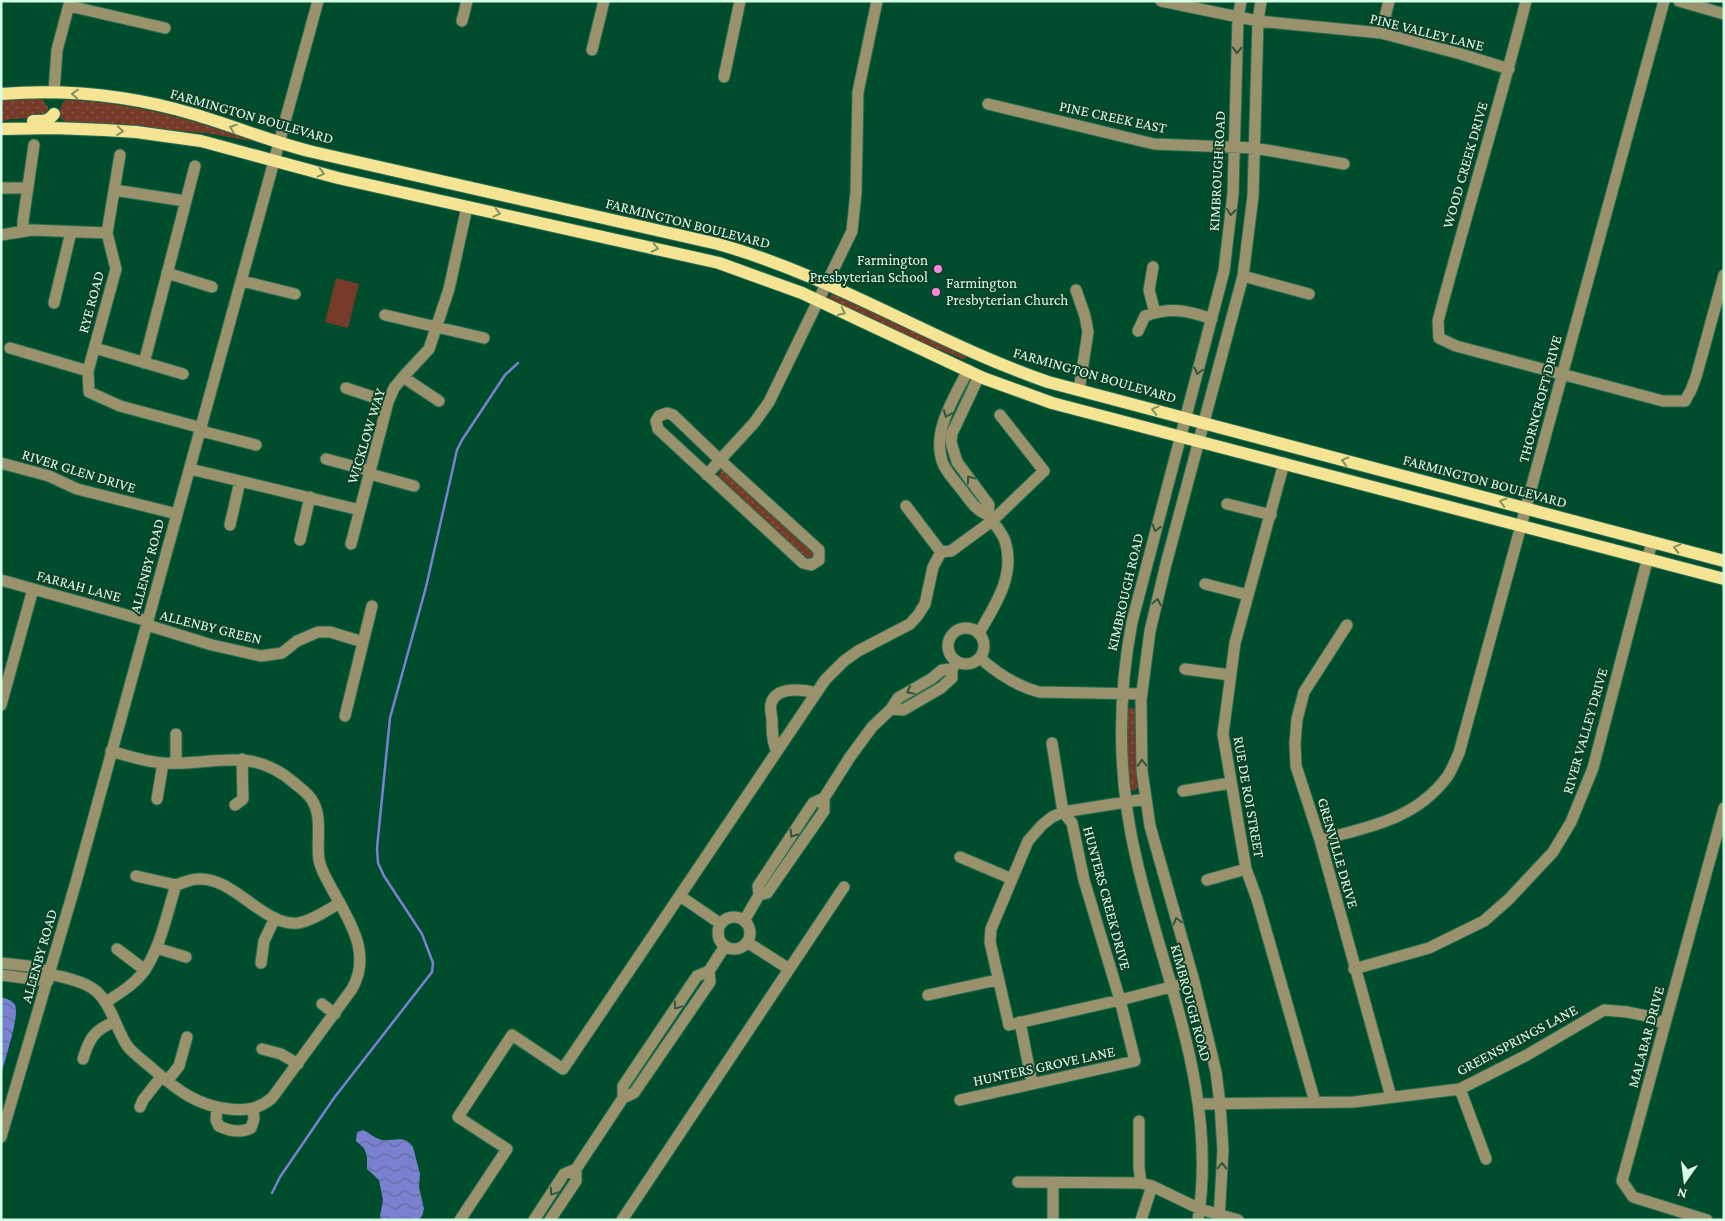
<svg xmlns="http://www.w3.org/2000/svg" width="1725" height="1221" font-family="'Crimson Pro',serif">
<defs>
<pattern id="grass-dots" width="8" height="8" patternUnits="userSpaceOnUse" patternTransform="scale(1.25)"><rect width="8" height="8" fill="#753a28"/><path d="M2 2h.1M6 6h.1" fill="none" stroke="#885847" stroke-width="1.8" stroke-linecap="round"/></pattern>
<pattern id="water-waves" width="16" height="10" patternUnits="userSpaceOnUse" patternTransform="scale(1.25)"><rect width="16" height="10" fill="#7981d0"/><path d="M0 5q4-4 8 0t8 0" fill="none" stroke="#656e9f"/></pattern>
</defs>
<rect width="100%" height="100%" fill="#004d2e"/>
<path fill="url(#grass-dots)" d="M17,99H42L48,107L47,114L43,118L11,119L1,122V100Z
M66,100C133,102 194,120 256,142L206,133L66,122C56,118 59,105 66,100Z
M832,294L966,355V359H963L896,332L829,300V297Z
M721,470L725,471L813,553L814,558L809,561L718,477Z
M1131,707L1136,710L1138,787L1134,791L1130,790L1127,764V710Z"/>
<path fill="#753a28" d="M336,278L359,284L348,328L325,322Z"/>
<path fill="url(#water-waves)" d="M1,997C7,999 12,1000 15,1005C20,1017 4,1061 1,1076Z
M363,1130C370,1133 374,1138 382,1140C394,1142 404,1134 413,1147L420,1174L419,1187L424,1209L422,1216L419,1220L381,1219L380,1216L383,1200L379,1180L367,1169V1157L364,1148L356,1141L357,1132Z"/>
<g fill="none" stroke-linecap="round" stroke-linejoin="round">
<path stroke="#7981d0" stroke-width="2.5" d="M272,1193L280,1177L334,1098L432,972L433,963L422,934L384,876L378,863L377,848L390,718L426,587L457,450L462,440L505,375L518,363"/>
<defs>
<path id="minor" d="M1161,1L1258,21L1381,33L1461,54L1509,69
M1526,1C1499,108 1466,214 1438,321L1439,338L1456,346L1663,401H1685L1691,390L1696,377L1724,275
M1679,1L1724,14
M69,6L165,28
M462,21L467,1
M1381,33L1389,1
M592,50L604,1
M724,77L740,1
M54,92L57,50L70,1
M988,104L1154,144L1255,148L1344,164
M1,188H27
M114,190L185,201
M23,231V221L34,145
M107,233L120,155
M1,235L32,230L107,233L116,269L88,371L89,392L120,406L202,428
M1153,267L1149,290L1155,313
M167,273L212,287
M1243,276L1309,294
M242,281L295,294
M1076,290L1085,316L1088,332L1079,390
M54,303L71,232
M385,315L484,338
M1138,331L1145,316C1170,307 1187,310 1212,319
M10,348L88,371
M95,348L183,374
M144,363L195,166
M968,370C955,397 932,430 942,461C945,471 955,481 961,489C970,500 975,510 988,515L989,505L957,462L951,442L952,433L956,425L979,376
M403,377L439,401
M346,388L388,402
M201,431L256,445
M326,459L371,471
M1,463L49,476L77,489L177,514
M1284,463L1235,643L1223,734L1246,869L1257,899L1315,1102
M190,469L360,510
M370,474L414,486
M707,475L720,460L673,415L667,413L659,416L656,421L658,429L803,563L811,565L819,560V550L720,460L754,423L769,402L852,231L856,192L858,92L877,1
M1227,504L1271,515
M906,506L941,552
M230,525L240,481
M300,540L310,497
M351,544L388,402L394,388L403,377L429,349L449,289L467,207
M941,552L951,551L992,521L1044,471L1000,415
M1,580L148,621
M1205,584L1248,595
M147,625L212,645L261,656L282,653L297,641L318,632H330L363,642
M1347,625L1304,692L1297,719L1295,743L1296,766L1320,840L1391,1097
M948 646a18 18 0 1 1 36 0a18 18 0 1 1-36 0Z
M979,633C995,605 1016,575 1005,541C1002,532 994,524 988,515
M980,658C997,673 1016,686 1039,692L1142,694
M952,669L942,670L931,679L898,698L891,709L903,710L941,688L952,678V669L957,662
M1185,669L1230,675
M1,705L33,589
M345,716L372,606
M176,734V763
M776,750C772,740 772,730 772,719C771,714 770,708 771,704C775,686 804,689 816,693
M1183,791L1230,783
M824,798L813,803L758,886L759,895L767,893L824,811V798L850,757L872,727L891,709
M157,799L163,763
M1145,799L1063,812L1052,817L1042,825L1028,841L991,929L990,942L1009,1025L1120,1000L1194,981
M235,805L243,799L242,759
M1320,840C1368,827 1415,820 1447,777C1452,770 1455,761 1459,753L1664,1
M960,857L1012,879
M136,876L176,885
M1207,880L1246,869
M680,896L721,924
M718 933a16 16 0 1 1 32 0a16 16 0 1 1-32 0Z
M744,921L759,895
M747,942L789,969
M156,948L186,957
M117,949L145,970
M1,963L28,966L51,972
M261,963L264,941L275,918
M1354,969L1429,948L1484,921L1509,899L1553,852L1571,822L1593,768L1652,542
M709,971L710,982L634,1093L623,1098V1086L697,976L709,971L725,946
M50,974C65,978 84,981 96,991C112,1005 116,1030 128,1047C135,1055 145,1062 154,1070C177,1090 198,1106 229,1109C246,1111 259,1109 272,1098L352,989C372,954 350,922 333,891C328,881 321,871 319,860C316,841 323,817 312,800C308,793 300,788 293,782C250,745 213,766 163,763C146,762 128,756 111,751
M1,975L48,981
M928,995L997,980
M106,1002C120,993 135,984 145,970C161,945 167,913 176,885C183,883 191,879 198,879C233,876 264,927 298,923C312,921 327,910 340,903
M322,1004L335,1014
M1020,1022L1032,1083
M262,1049L281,1054L298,1064
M83,1059C89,1039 94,1030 114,1022
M167,1081L179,1066L187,1037
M1460,1089L1486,1159
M960,1100L1135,1061L1120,1000L1084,880L1072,823L1063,812L1052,743
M1200,1104L1354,1102L1460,1089L1527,1055L1604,1010L1627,1012L1647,1016L1664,1024
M140,1107L143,1100L161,1077
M217,1108L216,1120L219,1126C229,1131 241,1133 251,1128L254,1119L253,1108
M1139,1121V1168L1141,1183
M1,1137L76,882L318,1
M1018,1182L1141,1183L1152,1186L1200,1209L1238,1220
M1053,1183V1220
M460,1220L507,1149L458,1117L512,1035L563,1069L825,680L844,661L858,651L910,624L918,615L925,604L933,567L941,552
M534,1220L564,1174L576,1169L623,1098
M550,1220L576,1181V1169
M622,1220L844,887
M1141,1220L1152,1186
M1198,1220C1218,1093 1165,982 1137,862C1118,783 1117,701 1132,622L1224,271L1233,194L1238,18L1241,1
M1219,1220L1223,1150L1220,1104L1216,1072L1194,981L1150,826L1142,771L1141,700L1150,631L1166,564L1243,276L1253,196L1258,21L1261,1
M1707,1220L1633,1197L1622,1181L1724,808"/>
<path id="major" d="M1,94C65,89 132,96 193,114C234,126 272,142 313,152L718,244C833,276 935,343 1048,382L1724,561
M33,121C43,121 48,122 54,114
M1,129L54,128L104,130L136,132L201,141L338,178L719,263L802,293L983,378L1052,403L1724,579"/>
</defs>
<use href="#minor" stroke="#276d4f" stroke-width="13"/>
<use href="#major" stroke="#276d4f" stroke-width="14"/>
<use href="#minor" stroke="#9a926c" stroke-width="11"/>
<use href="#major" stroke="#f4e494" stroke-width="12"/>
</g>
<defs><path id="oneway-chevron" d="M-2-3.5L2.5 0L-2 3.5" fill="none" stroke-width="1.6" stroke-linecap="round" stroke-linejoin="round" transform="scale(1.25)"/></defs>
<g stroke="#325439">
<use href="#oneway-chevron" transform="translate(1237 50) rotate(92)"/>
<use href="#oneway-chevron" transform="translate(1231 212) rotate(97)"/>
<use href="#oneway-chevron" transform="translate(1198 371) rotate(105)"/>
<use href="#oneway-chevron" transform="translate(947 414) rotate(111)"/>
<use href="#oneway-chevron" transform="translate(970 479) rotate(-126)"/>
<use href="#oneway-chevron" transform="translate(1156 528) rotate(105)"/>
<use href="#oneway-chevron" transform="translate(1157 602) rotate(-77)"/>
<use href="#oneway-chevron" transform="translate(910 691) rotate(151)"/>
<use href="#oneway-chevron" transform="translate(1142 763) rotate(-92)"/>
<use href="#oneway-chevron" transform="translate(793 834) rotate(123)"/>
<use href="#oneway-chevron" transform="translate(1177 921) rotate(-106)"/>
<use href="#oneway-chevron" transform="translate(677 1006) rotate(124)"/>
<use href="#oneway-chevron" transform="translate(1222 1166) rotate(-88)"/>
<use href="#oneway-chevron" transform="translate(553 1192) rotate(124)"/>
</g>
<g stroke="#82925e">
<use href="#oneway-chevron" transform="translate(75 94) rotate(-175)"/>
<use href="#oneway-chevron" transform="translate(233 128) rotate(-161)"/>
<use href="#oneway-chevron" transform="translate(120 131) rotate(5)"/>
<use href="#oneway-chevron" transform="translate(321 173) rotate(15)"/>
<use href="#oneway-chevron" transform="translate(497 213) rotate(13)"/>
<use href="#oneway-chevron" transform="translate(655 248) rotate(12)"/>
<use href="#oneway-chevron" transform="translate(842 312) rotate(25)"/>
<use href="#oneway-chevron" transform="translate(1155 410) rotate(-165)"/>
<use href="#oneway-chevron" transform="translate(1345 461) rotate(-165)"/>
<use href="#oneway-chevron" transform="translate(1503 502) rotate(-165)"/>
<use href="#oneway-chevron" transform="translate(1677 548) rotate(-165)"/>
</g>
<g fill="#ff85de" stroke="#103f28" stroke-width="2">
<circle cx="938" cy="269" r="5"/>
<circle cx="936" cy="292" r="5"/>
</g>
<g text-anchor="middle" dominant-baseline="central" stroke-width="4" stroke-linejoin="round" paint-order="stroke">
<g font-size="15" fill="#d6fee5" stroke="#103f28">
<text transform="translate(1427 32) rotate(14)">PINE VALLEY LANE</text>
<text transform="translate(252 116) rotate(16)">FARMINGTON BOULEVARD</text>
<text transform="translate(1113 117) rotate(12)">PINE CREEK EAST</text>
<text transform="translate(1465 165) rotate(-74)">WOOD CREEK DRIVE</text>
<text transform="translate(1217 171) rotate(-87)">KIMBROUGH ROAD</text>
<text transform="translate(688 223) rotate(14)">FARMINGTON BOULEVARD</text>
<text transform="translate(91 302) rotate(-75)">RYE ROAD</text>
<text transform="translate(1095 375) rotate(16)">FARMINGTON BOULEVARD</text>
<text transform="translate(1540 399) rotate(-75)">THORNCROFT DRIVE</text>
<text transform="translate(366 436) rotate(-73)">WICKLOW WAY</text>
<text transform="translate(79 471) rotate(17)">RIVER GLEN DRIVE</text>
<text transform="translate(1485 481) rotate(15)">FARMINGTON BOULEVARD</text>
<text transform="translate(147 566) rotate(-75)">ALLENBY ROAD</text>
<text transform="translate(79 586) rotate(15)">FARRAH LANE</text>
<text transform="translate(1125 592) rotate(-77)">KIMBROUGH ROAD</text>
<text transform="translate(211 627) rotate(14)">ALLENBY GREEN</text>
<text transform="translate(1585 731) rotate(-74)">RIVER VALLEY DRIVE</text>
<text transform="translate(1249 797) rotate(80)">RUE DE ROI STREET</text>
<text transform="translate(1338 853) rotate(74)">GRENVILLE DRIVE</text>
<text transform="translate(1107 898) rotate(75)">HUNTERS CREEK DRIVE</text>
<text transform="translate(39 956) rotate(-74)">ALLENBY ROAD</text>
<text transform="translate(1191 1003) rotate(75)">KIMBROUGH ROAD</text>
<text transform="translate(1646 1037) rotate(-75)">MALABAR DRIVE</text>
<text transform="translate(1517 1040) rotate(-28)">GREENSPRINGS LANE</text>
<text transform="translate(1044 1066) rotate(-12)">HUNTERS GROVE LANE</text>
</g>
<g font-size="15" fill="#d6fee5" stroke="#103f28" text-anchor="end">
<text x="928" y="260">Farmington<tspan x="928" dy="17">Presbyterian School</tspan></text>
<text x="946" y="283" text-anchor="start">Farmington<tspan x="946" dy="17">Presbyterian Church</tspan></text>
</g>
</g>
<rect width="1725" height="1221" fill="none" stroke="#d6fee5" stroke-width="5"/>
<g transform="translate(1685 1181) rotate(194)" stroke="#103f28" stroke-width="4" paint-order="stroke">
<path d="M0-4L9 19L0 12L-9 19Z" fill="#d6fee5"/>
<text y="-8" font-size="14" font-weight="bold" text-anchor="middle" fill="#d6fee5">N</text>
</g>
</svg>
